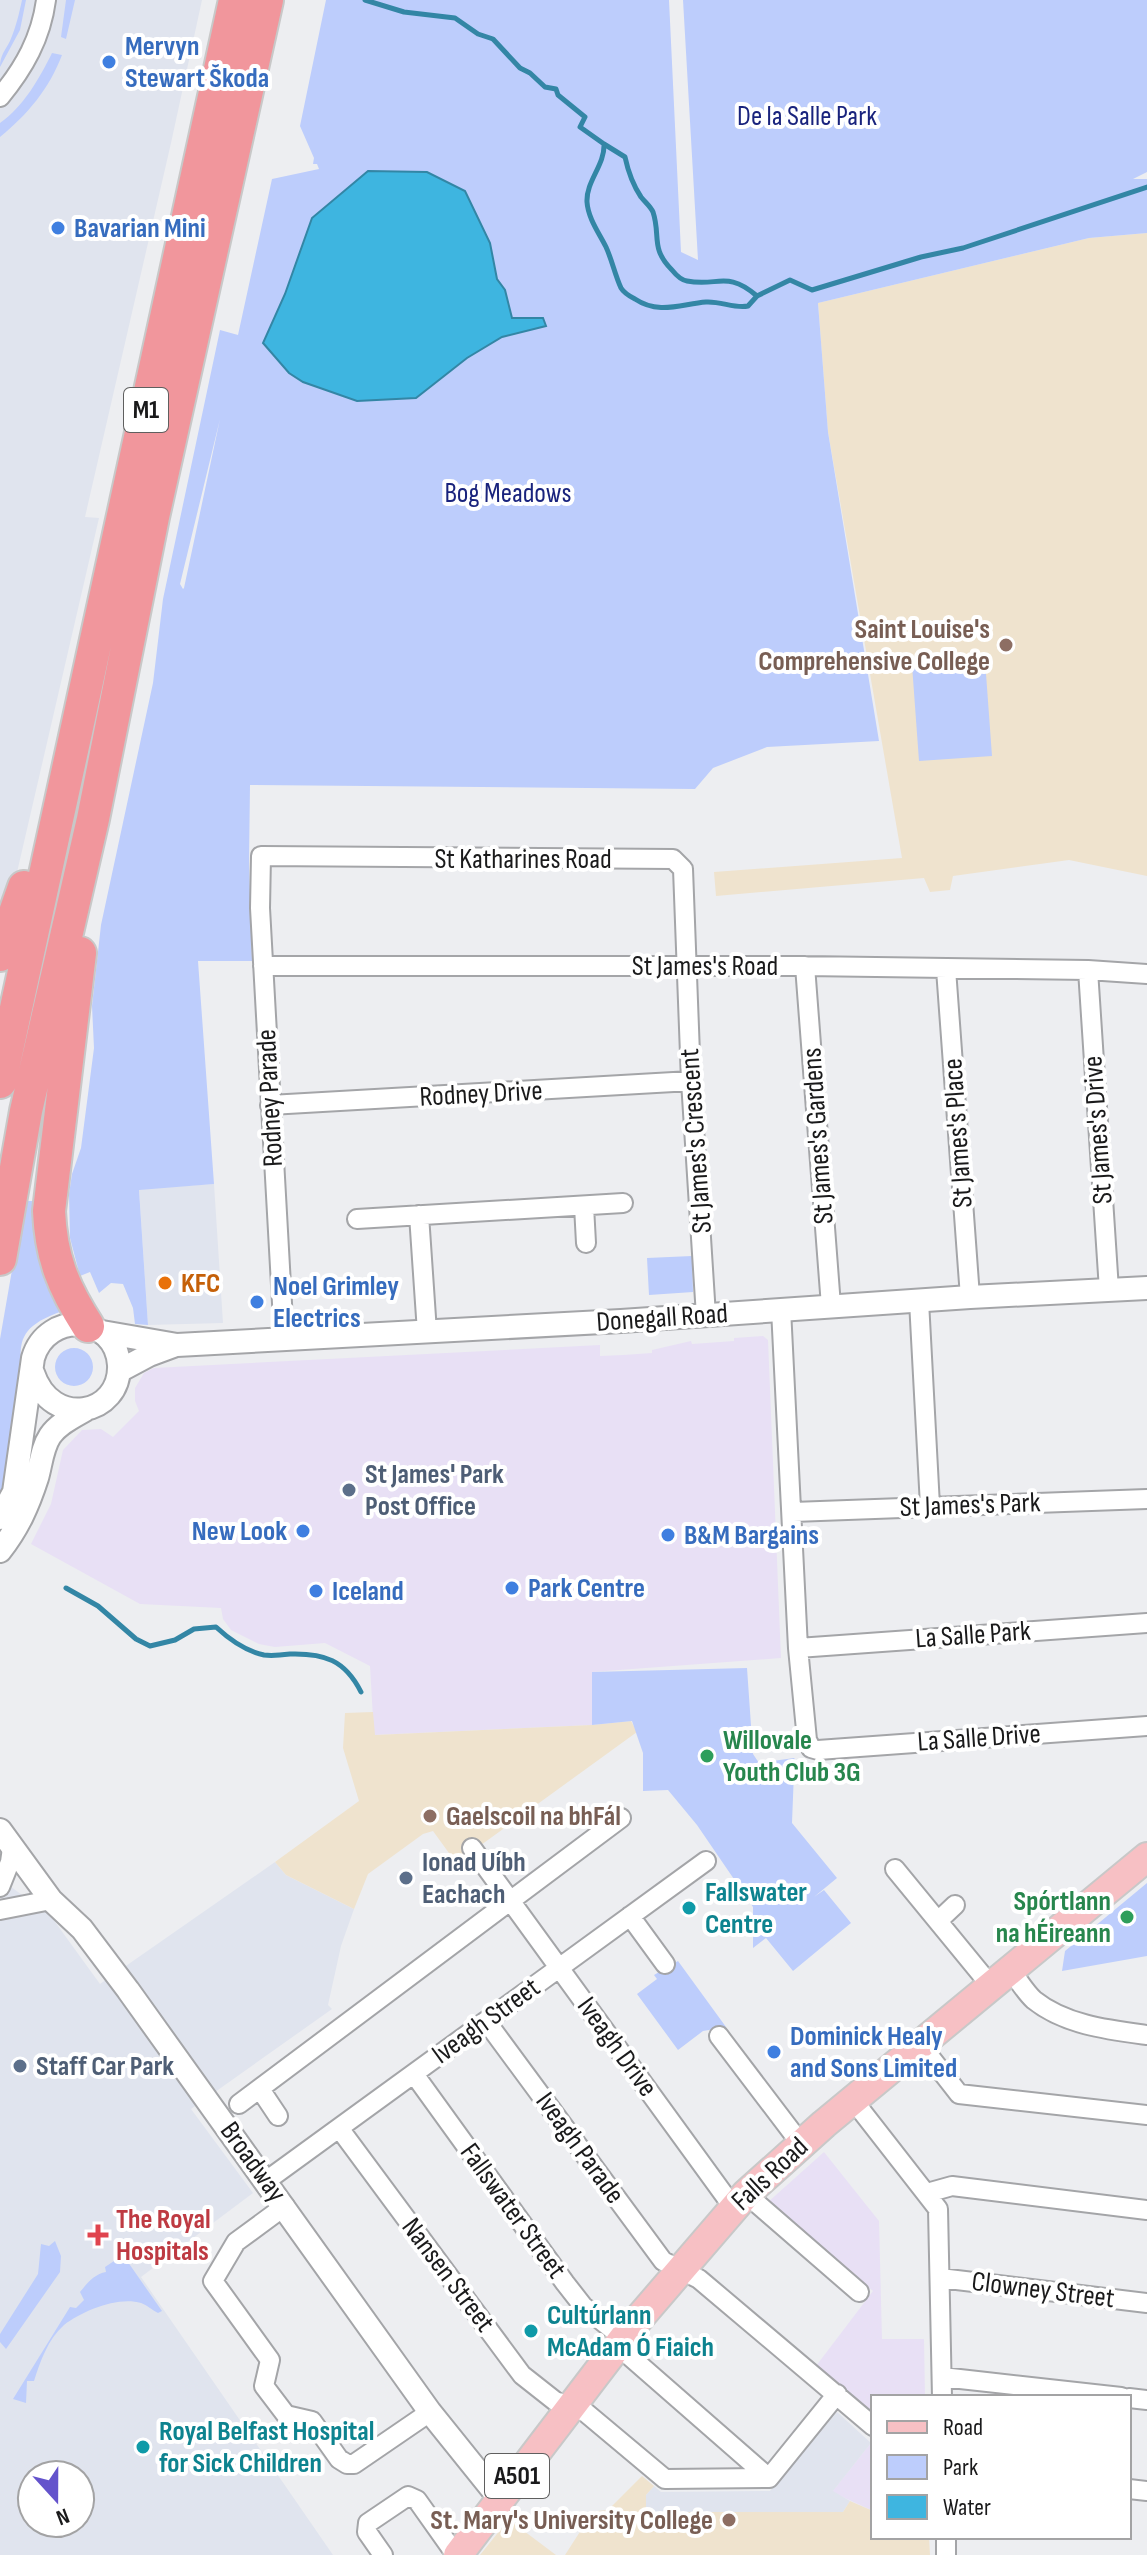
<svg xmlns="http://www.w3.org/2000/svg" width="1147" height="2555" font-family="'Sofia Sans Condensed',sans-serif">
<rect width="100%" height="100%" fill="#edeef1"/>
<path fill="#e8e0f5" d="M763,1336L768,1340L781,1658L592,1672V1725L374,1735L370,1666L325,1643L275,1647L259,1644L231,1630L223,1619L221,1608L140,1604L31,1544L51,1504L63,1450L82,1430L101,1429L113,1437L139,1411L135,1401V1388L144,1373L154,1368L600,1345V1356L623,1355L652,1353V1350L691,1341L692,1344L734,1341V1338Z
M824,2152L879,2221L882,2339H924L925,2397H873V2419L816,2366L873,2291L767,2203Z
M871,2443L873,2444V2511L832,2492Z"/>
<path fill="#e0e4ee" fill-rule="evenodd" d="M0,0H202L171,143L85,517L99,518L12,894L0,932Z
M214,1184L223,1323L148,1325L139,1189Z
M275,1862L286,1875L354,1909L341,1946L328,2005L332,2009L191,2109L253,2193L141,2277L333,2555H0V1879L50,1915L100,1984ZM32,2475H80V2523H32Z
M837,2412L871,2443L833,2491L850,2501L843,2512H646V2495L654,2486L661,2492L770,2491Z"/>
<path fill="#efe3ce" d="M1147,233V876L1069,860L953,876L950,890L930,892L924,878L716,896L714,872L902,858L828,432L818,303L1089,238Z
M373,1712L375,1735L592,1725L631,1721L637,1732L481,1845L479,1843L454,1860L433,1831L423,1834L368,1874L354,1909L286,1875L275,1862L359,1801L343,1748L345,1713Z
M642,2476L654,2486L646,2495V2512H843L850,2501L873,2511V2537H929L930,2555H565L583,2527L587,2512L608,2510Z
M509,2519L520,2528L556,2555H480Z"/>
<path fill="#bdcdfc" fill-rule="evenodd" d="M22,0H26L20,30L0,67C0,55 5,51 10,41C16,27 19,14 22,0Z
M66,0H75L66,39L61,37Z
M326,0H669L681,252L698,260L683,0H1147V172L1133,179H1147V233L1089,238L818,303L828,432L879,741L767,747L713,768L695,789L250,785L249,862L252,961H198L214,1184L139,1190L148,1325L135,1324L133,1308L123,1284L111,1283L99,1293L90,1272L80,1276L70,1238L69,1194L72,1174L81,1148L94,1048L92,1006L101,925L153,683L163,599L220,330L238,335L272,179L319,169L317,164H313L314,158L300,126ZM220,419L184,588L183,589L180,584Z
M52,53L62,55C49,89 28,114 0,137V123C24,106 39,79 52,53Z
M985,660L992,756L919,761L912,665Z
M24,1201H40L63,1311C0,1332 29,1357 19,1401C15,1418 5,1439 12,1456L0,1507V1339Z
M692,1256L693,1292L649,1295L647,1258Z
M55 1367a19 19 0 1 1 38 0a19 19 0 1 1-38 0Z
M747,1668L753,1754L759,1763L794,1758L800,1765L794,1772L792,1823L837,1878L814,1897L824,1890L851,1923L793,1971L766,1938L753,1948V1907L697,1825L668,1790L643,1791V1753L632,1721L592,1725V1672Z
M1147,1883V1956L1062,1971L1065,1951Z
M678,1961L726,2027L703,2031L678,2050L637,1994L657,1979L654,1975Z
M55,2241L61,2256L60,2272L6,2349L0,2342V2334L38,2274L41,2244L49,2246Z
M123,2255L162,2311L158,2313C152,2310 147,2305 141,2303C118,2296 82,2311 64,2325C48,2339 40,2362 34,2381H27L26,2403L13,2399L70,2307L76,2308L84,2300L80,2292C88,2282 95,2274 106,2272L105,2267Z"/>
<path fill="#3eb5e0" stroke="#3386a5" stroke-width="2" d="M368,171L427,172L465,191L490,243L497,279L505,290L512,318H543L546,326L502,337L467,358L416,398L357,401L303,382L289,373L263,343L285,294L312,218Z"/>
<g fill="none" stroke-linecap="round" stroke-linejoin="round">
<path stroke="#3386a5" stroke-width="5" d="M365,0L404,12L455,18L478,34L493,39L520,68L530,73L545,87L556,89L558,95L585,117L580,127L604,144C605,165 586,181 587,202C588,218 599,233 606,247C612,260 615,275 621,288C624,293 629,296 635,299C659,315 681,304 706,302C721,301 735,309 748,306L757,296L790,280L812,290L921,257L963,248L1147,187
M604,144L625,157C628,171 633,185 641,197C645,202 651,207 653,212C661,236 650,248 672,270C676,275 681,280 687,281C718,287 727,270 757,296
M66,1588L98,1606L136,1639L150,1646L175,1640L194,1629L216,1627C230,1640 245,1651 264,1655C272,1656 282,1655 290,1654C324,1653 345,1660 361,1692"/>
<defs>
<path id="minor" d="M0,97C24,68 41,38 46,0
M263,966H805L1088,970L1147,974
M805,966L831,1306
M946,969L970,1297
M1088,970L1109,1290
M270,1105L691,1081
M584,1206L586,1243
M419,1215L427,1332
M357,1219L623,1203
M919,1301L930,1506
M781,1309L798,1648L807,1740L811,1748L818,1750L1147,1726
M284,1339L260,908L261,856L673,859L683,869L691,1081L706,1316
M793,1512L1147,1499
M798,1648L1147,1623
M472,1848L733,2207
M895,1869L991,1986
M0,1887L10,1862L12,1848
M0,1910L51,1900
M630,1916L665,1964
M938,1921L955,1905
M1010,1970C1018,1979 1025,1992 1034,2000C1065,2025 1109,2030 1147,2035
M486,2021L663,2261L699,2279L873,2426
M719,2036L801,2144
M920,2044L959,2094L1147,2115
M414,2074L565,2283L583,2306L623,2338
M260,2089L278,2116
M853,2100L938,2209L942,2397
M239,2104L621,1818
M339,2128L522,2375L555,2401L585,2412L665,2479L769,2478L837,2394
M266,2181L706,1861
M927,2193L952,2186L1147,2210
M746,2194L859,2292
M285,2206L236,2242L213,2281L270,2360L264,2386L286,2415L312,2421L339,2459L347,2464H354L430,2412
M940,2278L1147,2303
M618,2346L769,2478
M942,2377L1121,2397
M1129,2398L1147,2400
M1129,2489L1147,2491
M946,2537V2555
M383,2555L367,2532L368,2523L408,2496L417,2500L456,2555"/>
<path id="tertiary" d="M102,1332L177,1345L621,1321L970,1297L1147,1288
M119,1371L149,1355L176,1345
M0,1518L14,1492L33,1358C47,1310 116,1315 119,1365C121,1415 52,1430 33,1373
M0,1551C18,1528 28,1506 37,1478C41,1464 42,1448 50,1436C58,1424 73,1417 85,1410
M0,1830L51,1900L82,1929L128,1990L430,2412L500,2499"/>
<path id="primary" d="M458,2555L635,2323L746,2194L824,2124L1147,1857"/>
<path id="motorway" d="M80,953L49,1211C51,1257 63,1287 88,1326
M0,955L24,887
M0,1082L235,0
M0,1259L26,1111L93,819L153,517L267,0"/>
</defs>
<use href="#minor" stroke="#a4a5a8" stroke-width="22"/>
<use href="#tertiary" stroke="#a4a5a8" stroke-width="26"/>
<use href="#primary" stroke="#c8c8c8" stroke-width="32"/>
<use href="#motorway" stroke="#c8c8c8" stroke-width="36"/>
<use href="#minor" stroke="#fff" stroke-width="18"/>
<use href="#tertiary" stroke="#fff" stroke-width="22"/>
<use href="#primary" stroke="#f7c0c4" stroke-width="28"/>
<use href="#motorway" stroke="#f1969c" stroke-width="32"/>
</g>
<g fill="#3f7fe0" stroke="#fff" stroke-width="3">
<circle cx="109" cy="62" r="8"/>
<circle cx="58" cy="228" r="8"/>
<circle cx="257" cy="1302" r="8"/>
<circle cx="303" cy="1531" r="8"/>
<circle cx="668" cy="1535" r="8"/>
<circle cx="512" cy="1588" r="8"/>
<circle cx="316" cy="1591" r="8"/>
<circle cx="774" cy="2052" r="8"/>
</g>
<g fill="#8d6e63" stroke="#fff" stroke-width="3">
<circle cx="1006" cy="645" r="8"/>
<circle cx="430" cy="1816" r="8"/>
<circle cx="729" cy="2520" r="8"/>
</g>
<circle fill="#e8710a" stroke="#fff" stroke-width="3" cx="165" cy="1283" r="8"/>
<g fill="#5c6f8a" stroke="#fff" stroke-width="3">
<circle cx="349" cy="1490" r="8"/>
<circle cx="406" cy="1878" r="8"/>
<circle cx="20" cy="2066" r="8"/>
</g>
<g fill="#2e9e5b" stroke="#fff" stroke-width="3">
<circle cx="707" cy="1756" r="8"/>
<circle cx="1127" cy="1917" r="8"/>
</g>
<g fill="#0f9aa8" stroke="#fff" stroke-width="3">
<circle cx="689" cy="1908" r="8"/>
<circle cx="531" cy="2331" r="8"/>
<circle cx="143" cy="2447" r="8"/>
</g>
<path fill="#e0444e" stroke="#fff" stroke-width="3" d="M94 2223h8v8h8v8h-8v8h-8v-8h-8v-8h8z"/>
<g text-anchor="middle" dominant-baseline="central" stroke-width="8" stroke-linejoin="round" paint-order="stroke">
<g fill="#fff" stroke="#5f5f5f" stroke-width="2">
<rect x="124" y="388" width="44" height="44" rx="6"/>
<rect x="485" y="2454" width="64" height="44" rx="6"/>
</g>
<g font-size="26" font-weight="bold" fill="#1a1a1b">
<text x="146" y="410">M1</text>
<text x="517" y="2476">A501</text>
</g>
<g font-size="28" font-weight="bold" fill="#366cbe" stroke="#fff" text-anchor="start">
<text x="125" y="46">Mervyn<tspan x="125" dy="32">Stewart Škoda</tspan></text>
<text x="74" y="228">Bavarian Mini</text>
<text x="273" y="1286">Noel Grimley<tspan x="273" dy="32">Electrics</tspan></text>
<text x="287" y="1531" text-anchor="end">New Look</text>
<text x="684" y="1535">B&amp;M Bargains</text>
<text x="528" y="1588">Park Centre</text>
<text x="332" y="1591">Iceland</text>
<text x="790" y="2036">Dominick Healy<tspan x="790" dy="32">and Sons Limited</tspan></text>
</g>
<g font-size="28" fill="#19237d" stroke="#fff">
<text x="807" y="116">De la Salle Park</text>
<text x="508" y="493">Bog Meadows</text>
</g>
<g font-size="28" font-weight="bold" fill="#785e54" stroke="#fff" text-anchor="end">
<text x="990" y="629">Saint Louise's<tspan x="990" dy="32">Comprehensive College</tspan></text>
<text x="446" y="1816" text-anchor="start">Gaelscoil na bhFál</text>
<text x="713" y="2520">St. Mary's University College</text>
</g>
<g font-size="28" fill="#1a1a1b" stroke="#fff">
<text x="523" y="859">St Katharines Road</text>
<text x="705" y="966">St James's Road</text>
<text transform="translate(481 1094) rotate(-3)">Rodney Drive</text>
<text transform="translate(270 1098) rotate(-93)">Rodney Parade</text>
<text transform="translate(1098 1130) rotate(-94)">St James's Drive</text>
<text transform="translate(958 1133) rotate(-94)">St James's Place</text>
<text transform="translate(818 1136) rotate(-94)">St James's Gardens</text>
<text transform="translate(696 1141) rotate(-94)">St James's Crescent</text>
<text transform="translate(662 1318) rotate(-4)">Donegall Road</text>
<text transform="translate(970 1505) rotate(-2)">St James's Park</text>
<text transform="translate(973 1635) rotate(-4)">La Salle Park</text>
<text transform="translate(979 1738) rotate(-4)">La Salle Drive</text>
<text transform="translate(486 2021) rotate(-36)">Iveagh Street</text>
<text transform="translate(617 2047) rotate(54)">Iveagh Drive</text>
<text transform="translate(580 2148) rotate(54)">Iveagh Parade</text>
<text transform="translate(253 2162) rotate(54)">Broadway</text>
<text transform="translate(770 2174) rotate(-43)">Falls Road</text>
<text transform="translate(513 2211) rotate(54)">Fallswater Street</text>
<text transform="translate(448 2275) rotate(53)">Nansen Street</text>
<text transform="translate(1043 2290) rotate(7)">Clowney Street</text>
</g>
<g font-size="28" font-weight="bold" fill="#c56008" stroke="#fff" text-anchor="start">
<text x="181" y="1283">KFC</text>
</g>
<g font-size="28" font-weight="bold" fill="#4e5e75" stroke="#fff" text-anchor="start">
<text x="365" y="1474">St James' Park<tspan x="365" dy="32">Post Office</tspan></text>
<text x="422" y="1862">Ionad Uíbh<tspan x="422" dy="32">Eachach</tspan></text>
<text x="36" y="2066">Staff Car Park</text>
</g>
<g font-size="28" font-weight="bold" fill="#27864d" stroke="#fff" text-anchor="start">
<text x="723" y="1740">Willovale<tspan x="723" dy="32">Youth Club 3G</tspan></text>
<text x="1111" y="1901" text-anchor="end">Spórtlann<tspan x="1111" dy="32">na hÉireann</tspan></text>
</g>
<g font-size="28" font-weight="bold" fill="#0d838f" stroke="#fff" text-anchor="start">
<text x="705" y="1892">Fallswater<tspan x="705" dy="32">Centre</tspan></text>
<text x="547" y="2315">Cultúrlann<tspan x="547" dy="32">McAdam Ó Fiaich</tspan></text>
<text x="159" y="2431">Royal Belfast Hospital<tspan x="159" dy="32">for Sick Children</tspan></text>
</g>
<g font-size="28" font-weight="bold" fill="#be3a42" stroke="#fff" text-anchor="start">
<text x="116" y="2219">The Royal<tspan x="116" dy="32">Hospitals</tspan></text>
</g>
</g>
<rect x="871" y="2395" width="260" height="144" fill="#ffffff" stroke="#a3a3a4" stroke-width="2"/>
<rect x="887" y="2421" width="40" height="12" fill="#f7c0c4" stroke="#a3a3a4" stroke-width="2"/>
<text x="943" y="2435" font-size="24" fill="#1a1a1b">Road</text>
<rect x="887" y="2455" width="40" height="24" fill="#bdcdfc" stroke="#a3a3a4" stroke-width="2"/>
<text x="943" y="2475" font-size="24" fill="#1a1a1b">Park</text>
<rect x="887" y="2495" width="40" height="24" fill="#3eb5e0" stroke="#a3a3a4" stroke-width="2"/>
<text x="943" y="2515" font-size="24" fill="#1a1a1b">Water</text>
<g transform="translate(56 2499) rotate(159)"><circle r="38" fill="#ffffff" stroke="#a3a3a4" stroke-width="2"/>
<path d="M0-6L14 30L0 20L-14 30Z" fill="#6453cc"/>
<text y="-12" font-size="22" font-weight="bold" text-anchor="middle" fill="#1a1a1b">N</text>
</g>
</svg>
